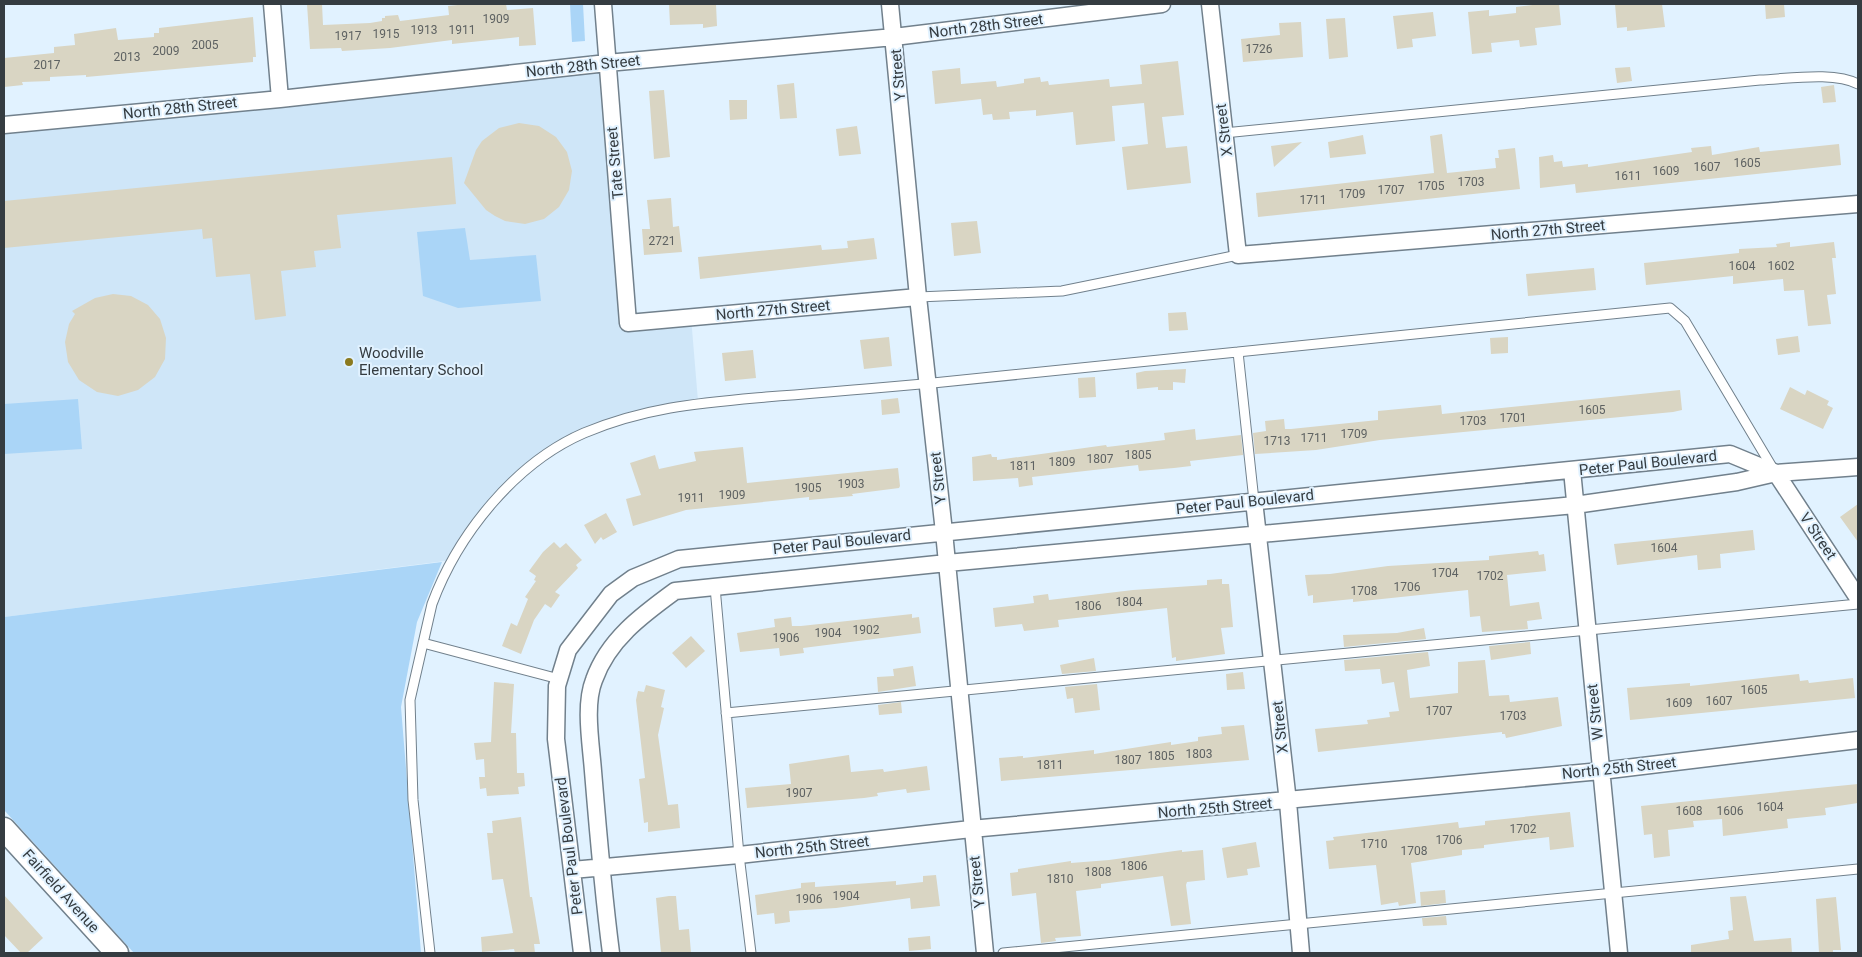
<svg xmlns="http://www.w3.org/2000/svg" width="1862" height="957" font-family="Roboto,sans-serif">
<rect width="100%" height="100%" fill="#e1f2ff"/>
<path fill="#cfe6f8" d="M609,65L630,322L691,317L698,401L608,425L551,452L505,491L453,560L4,617V126Z"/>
<path fill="#aad5f7" d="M570,4H583L585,41L572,42Z
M465,228L470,260L536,255L541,301L458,308L423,296L417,232Z
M78,399L82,449L4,454V404Z
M442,562L417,622L401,707L421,953H134L4,810V617Z"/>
<path fill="#d9d5c3" d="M307,4H322L323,25L370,23L382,21V18H385V16L398,15L400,21L449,15L448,6L467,4H506L507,10L533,8L536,45L519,46V37L452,44V40L390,48L342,51L341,48L310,49Z
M669,4H716L717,26L703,28V24L670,25Z
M1541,4H1559L1561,25L1535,28L1537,45L1520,47L1519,40L1491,43L1492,52L1472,54L1468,12L1489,10V16L1516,13V7Z
M1615,4H1662L1665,27L1627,31V27L1617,28Z
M1765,4H1784L1785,17L1766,19Z
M1433,12L1436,36L1412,39L1413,47L1397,49L1393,16Z
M253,17L256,57H253V62L86,77V75L50,77V81L22,82L23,85L4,87V58L54,53V47L75,45L74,34L116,28L118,40L154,37V33H159V28Z
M1345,18L1348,57L1329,59L1326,19Z
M1301,22L1303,57L1243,62L1241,39L1280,35L1279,23Z
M1178,61L1184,115L1162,117L1166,148L1187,146L1191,183L1127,190L1122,147L1148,144L1144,103L1112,106L1115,141L1076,145L1073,112L1036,116V110L1009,112L1010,119L993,120L992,114L983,115L981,99L935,104L932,71L960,68L961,84L996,81L997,87L1024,83V79L1040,77L1041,82L1048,81L1049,85L1109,79L1110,87L1142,84L1140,65Z
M1630,67L1632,81L1617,83L1615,68Z
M794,83L797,118L780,119L777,85Z
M1834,85L1836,102L1823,103L1821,87Z
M664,90L670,157L654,159L649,91Z
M729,100H747V119L730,120Z
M519,123L539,126L556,137L567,152L572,171L569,190L559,207L544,219L525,224L505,221L495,216L486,210L464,183L476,150L482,141L499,128Z
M857,126L861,154L839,156L836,129Z
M1442,134L1447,173L1496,168L1495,158H1499L1498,150L1515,148L1520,189L1258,217L1256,193L1434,173L1430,136Z
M1363,135L1366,154L1330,158L1328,142Z
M1302,142L1274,167L1271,146Z
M1839,144L1841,165L1576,193L1575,184L1540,188L1539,157L1553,155L1554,162L1562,161L1563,167L1588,164V167L1692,152L1691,148L1711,146L1712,155L1759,147L1760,152Z
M452,157L456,204L337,215L341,248L314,251L316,267L281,271L286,316L255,320L250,274L216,277L212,238L203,239L202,229L4,248V201Z
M671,198L673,227L679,226L682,252L644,255L642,229H650L647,200Z
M977,221L981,253L954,256L951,223Z
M874,238L877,259L700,279L698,257L821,245L822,250L848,248L847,241Z
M1790,242V247L1834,242L1836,258H1832L1836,294L1827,295L1831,324L1808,326L1804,290L1784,291L1783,279L1733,284V276L1646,285L1644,263L1739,253V249L1777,247L1776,244Z
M1594,268L1596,290L1528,296L1526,274Z
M113,294L131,296L148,305L160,319L166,338L165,359L155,377L138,390L118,396L97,392L79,380L68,362L65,342L69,324L75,314L72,311L95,298Z
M1186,312L1188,330L1169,331L1168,313Z
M1798,336L1800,352L1778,355L1776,339Z
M889,337L892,366L864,369L860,340Z
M1508,337V353L1491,354L1490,338Z
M753,350L756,378L725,381L722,353Z
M1186,369L1185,383L1173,382V390H1158V387L1137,389L1136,373L1145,371Z
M1095,377L1096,397L1079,398L1078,378Z
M1790,387L1805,395L1807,390L1829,401L1827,405L1833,408L1823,429L1780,409Z
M1680,390L1682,410L1673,412L1380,440L1316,450L1255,454L1253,433L1266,431L1265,421L1284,419L1285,429H1291L1378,420V411L1441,405L1442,414Z
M898,398L900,413L882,415L881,400Z
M1195,429L1196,440L1241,435L1243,455L1190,461L1191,466L1174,468L1139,471L1138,465L1032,477L1033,485L1019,487L1018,478L973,481L972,457L991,454L992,457H997V460L1106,445L1107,447L1165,440L1164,433Z
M743,447L747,483L898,468L900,486L899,488L852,494L853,496L809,500V497L782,500L686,510L633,526L626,499L641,495L630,463L655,455L659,469L696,461L694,452Z
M1858,504V542L1840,517Z
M606,513L617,532L603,540L601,537L595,544L584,525Z
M1753,530L1755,550L1720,554L1721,568L1698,570L1697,555L1617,565L1614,544Z
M554,542L560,548L566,543L580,558L582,560L576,565L578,568L555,592L560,595L551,608L545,604L534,620L521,654L502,646L511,623L517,626L528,599L525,597L536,581L534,580L536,576L529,571L543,552Z
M1538,551L1539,555L1544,554L1546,571L1507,575L1510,606L1539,602L1542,619L1527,621L1528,629L1482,632L1480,616L1470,617L1468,590L1353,602V599L1313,603V595L1308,596L1305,575L1330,574L1388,566L1489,560V556Z
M1222,579V584H1229L1233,627L1221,628L1225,654L1176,661V657L1172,658L1167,608L1058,620L1059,627L1024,631L1022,624L995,627L993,608L1034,603L1033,596L1048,594L1049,600L1133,590L1207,585V580Z
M912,614V618L919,617L921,633L803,648L804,653L780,656L779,648L740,652L737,633L775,627L774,619L791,617L792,626H801Z
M1424,628L1426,639L1344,647L1343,635L1397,633Z
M691,636L705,651L686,668L672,653Z
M1530,642L1531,654L1491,660L1489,646Z
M1428,652L1430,666L1407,670L1410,698L1458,693V662L1485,660L1489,696L1509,695L1510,702L1558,697L1562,726L1506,738L1505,734H1502V732L1318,752L1315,729L1368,724L1367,720L1390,717L1389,712L1399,711L1394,682L1382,684L1380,669L1345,671L1344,660Z
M1094,658L1096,671L1062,674L1060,665Z
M913,666L916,686L878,692L877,677L894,676L893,669Z
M1243,672L1245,689L1227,690L1226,674Z
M1799,674L1800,681L1808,680L1809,683L1853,678L1855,698L1630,720L1627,688L1690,683V686Z
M494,682L514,684L511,733H516L517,773H524L525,786L518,787L519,794L487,796L486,788L480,789L479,777H485L484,759L476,760L474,743L491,742Z
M1097,684L1100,710L1075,713L1073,698L1067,699L1065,687Z
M646,685L665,690L661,707L664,708L658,735L668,805L678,804L680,828L648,832V822L644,823L639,779L645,778L636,700L638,691L644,692Z
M901,702L902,713L879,715L878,705Z
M1244,725L1249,760L1001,781L999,758L1023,756V758L1094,750V754L1171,742V745L1198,741V737L1222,734L1221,727Z
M849,755L851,772L883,769L884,772L927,766L930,790L907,793L906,789L877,793L878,796L864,798L747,808L745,788L791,784L789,764Z
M1858,784V803L1825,808L1826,815L1787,819L1788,828L1723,836L1722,819L1693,821L1694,827L1668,830L1670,856L1654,858L1652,834L1644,835L1641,806Z
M1570,812L1574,847L1550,850L1549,837L1484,845V848L1462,850V855L1411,863L1416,903L1399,906L1398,902L1381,905L1376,865L1329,869L1326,841L1334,840L1333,837L1458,822L1459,828L1485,825V821Z
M521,817L530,897H532L540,944H534L535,953H515L514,949L482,952L481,937L513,933L503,879L492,880L487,833H493L492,821Z
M1256,842L1260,867L1247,869L1248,875L1227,878L1222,848Z
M1182,850V852L1203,850L1205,880L1187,882L1186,885L1191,924L1171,926L1163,876L1101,884V888L1076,891L1081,936L1055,938L1056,941L1049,942L1041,943L1036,893L1012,896L1010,873L1018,872V869L1071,861V863L1109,860Z
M936,875L940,906L911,909L910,898L836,908L789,911L790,922L775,924L774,913L757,915L755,895L801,888V883L815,882V887L896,881V885L923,882V876Z
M1445,890L1446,903L1421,906L1420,892Z
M4,895L43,938L27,953H21L4,935Z
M669,896H676L679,930L689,929L691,953H661L656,898Z
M1746,896L1754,941L1791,938L1792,953H1691V945L1729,939L1728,931L1733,930L1730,897Z
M1836,897L1841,950H1833V953H1819L1816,899Z
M1446,916L1447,925L1423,926L1422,918Z
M930,936L931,949L909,951L908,938Z"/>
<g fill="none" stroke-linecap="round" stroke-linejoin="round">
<defs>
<path id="service" d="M1224,133L1760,80C1788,79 1834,71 1858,84
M918,297L1062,291L1238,255
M1238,352L1254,501
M715,587L739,855L751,953
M423,643L559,679
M726,713L1858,604
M430,953L413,800L410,700L432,604C458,534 515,463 584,433C646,407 700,403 766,397C822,393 877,388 933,383C1179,358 1425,334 1670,308L1685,321L1775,472
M1003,953L1858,869"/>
<path id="minor" d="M272,4L280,99
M603,4L628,323L918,297
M890,4L918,297L944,532L985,953
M1210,4L1238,255L1858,204
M4,125L280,99L607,63L894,37L1162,4
M1572,470L1619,953
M1776,473L1858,598
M1254,501L1288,802L1301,953
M572,870L739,855L971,829L1601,771L1858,740
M582,953L556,739L557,686L568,650L611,594L633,578L679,559L1730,454L1776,473
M611,953C603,892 598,832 593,771C591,744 584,705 594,680C608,640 642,615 675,591L947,563L1575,505L1737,482L1776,473L1858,467"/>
<path id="secondary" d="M4,829L117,953"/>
</defs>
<use href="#service" stroke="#71808c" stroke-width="11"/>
<use href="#minor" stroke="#71808c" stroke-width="19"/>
<use href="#secondary" stroke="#71808c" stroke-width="25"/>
<use href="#service" stroke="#fff" stroke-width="9"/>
<use href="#minor" stroke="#fff" stroke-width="16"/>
<use href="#secondary" stroke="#fff" stroke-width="22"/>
</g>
<circle fill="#8b7a1f" stroke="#e1f2ff" stroke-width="2" cx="349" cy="362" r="5"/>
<g text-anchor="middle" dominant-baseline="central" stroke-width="4" stroke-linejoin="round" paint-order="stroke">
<g font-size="12" fill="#5e6262">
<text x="496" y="19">1909</text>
<text x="424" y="30">1913</text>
<text x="462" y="30">1911</text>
<text x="386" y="34">1915</text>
<text x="348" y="36">1917</text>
<text x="205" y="45">2005</text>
<text x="1259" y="49">1726</text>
<text x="166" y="51">2009</text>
<text x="127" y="57">2013</text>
<text x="47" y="65">2017</text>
<text x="1747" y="163">1605</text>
<text x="1707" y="167">1607</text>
<text x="1666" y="171">1609</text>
<text x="1628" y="176">1611</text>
<text x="1471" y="182">1703</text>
<text x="1431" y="186">1705</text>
<text x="1391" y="190">1707</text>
<text x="1352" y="194">1709</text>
<text x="1313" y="200">1711</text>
<text x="662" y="241">2721</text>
<text x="1742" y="266">1604</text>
<text x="1781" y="266">1602</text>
<text x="1592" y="410">1605</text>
<text x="1513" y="418">1701</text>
<text x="1473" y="421">1703</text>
<text x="1354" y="434">1709</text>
<text x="1314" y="438">1711</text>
<text x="1277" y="441">1713</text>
<text x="1138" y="455">1805</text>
<text x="1100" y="459">1807</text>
<text x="1062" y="462">1809</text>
<text x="1023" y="466">1811</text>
<text x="851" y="484">1903</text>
<text x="808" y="488">1905</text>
<text x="732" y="495">1909</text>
<text x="691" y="498">1911</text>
<text x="1664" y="548">1604</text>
<text x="1445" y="573">1704</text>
<text x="1490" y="576">1702</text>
<text x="1407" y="587">1706</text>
<text x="1364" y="591">1708</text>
<text x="1129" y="602">1804</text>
<text x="1088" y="606">1806</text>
<text x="866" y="630">1902</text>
<text x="828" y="633">1904</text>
<text x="786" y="638">1906</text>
<text x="1754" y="690">1605</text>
<text x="1719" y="701">1607</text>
<text x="1679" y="703">1609</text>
<text x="1439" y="711">1707</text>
<text x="1513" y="716">1703</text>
<text x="1199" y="754">1803</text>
<text x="1161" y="756">1805</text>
<text x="1128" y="760">1807</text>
<text x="1050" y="765">1811</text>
<text x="799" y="793">1907</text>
<text x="1770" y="807">1604</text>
<text x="1689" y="811">1608</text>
<text x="1730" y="811">1606</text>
<text x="1523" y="829">1702</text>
<text x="1449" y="840">1706</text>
<text x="1374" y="844">1710</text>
<text x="1414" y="851">1708</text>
<text x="1134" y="866">1806</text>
<text x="1098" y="872">1808</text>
<text x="1060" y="879">1810</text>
<text x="846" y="896">1904</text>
<text x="809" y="899">1906</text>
</g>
<g font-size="15" fill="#353c41" stroke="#e1f2ff">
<text transform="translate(986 26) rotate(-7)">North 28th Street</text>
<text transform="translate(583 66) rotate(-6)">North 28th Street</text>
<text transform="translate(898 75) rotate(-95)">Y Street</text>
<text transform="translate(180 108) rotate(-6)">North 28th Street</text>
<text transform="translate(1224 130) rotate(-97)">X Street</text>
<text transform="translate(615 163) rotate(-95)">Tate Street</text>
<text transform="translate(1548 230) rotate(-5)">North 27th Street</text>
<text transform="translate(773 310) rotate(-5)">North 27th Street</text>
<text transform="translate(1648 463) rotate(-6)">Peter Paul Boulevard</text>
<text transform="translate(938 478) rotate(-96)">Y Street</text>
<text transform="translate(1245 502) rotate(-6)">Peter Paul Boulevard</text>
<text transform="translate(1818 536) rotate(56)">V Street</text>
<text transform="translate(842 542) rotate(-6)">Peter Paul Boulevard</text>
<text transform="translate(1595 712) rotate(-96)">W Street</text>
<text transform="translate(1280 727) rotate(-96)">X Street</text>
<text transform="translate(1619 768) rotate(-6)">North 25th Street</text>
<text transform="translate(1215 808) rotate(-5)">North 25th Street</text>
<text transform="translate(569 846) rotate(-97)">Peter Paul Boulevard</text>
<text transform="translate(812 847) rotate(-6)">North 25th Street</text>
<text transform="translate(977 882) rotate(-96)">Y Street</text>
<text transform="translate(61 891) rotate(48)">Fairfield Avenue</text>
</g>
<g font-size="15" fill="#353c41" stroke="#e1f2ff" text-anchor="start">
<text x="359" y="353">Woodville<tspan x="359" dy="17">Elementary School</tspan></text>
</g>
</g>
<rect width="1862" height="957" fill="none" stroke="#353c41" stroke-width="10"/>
</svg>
